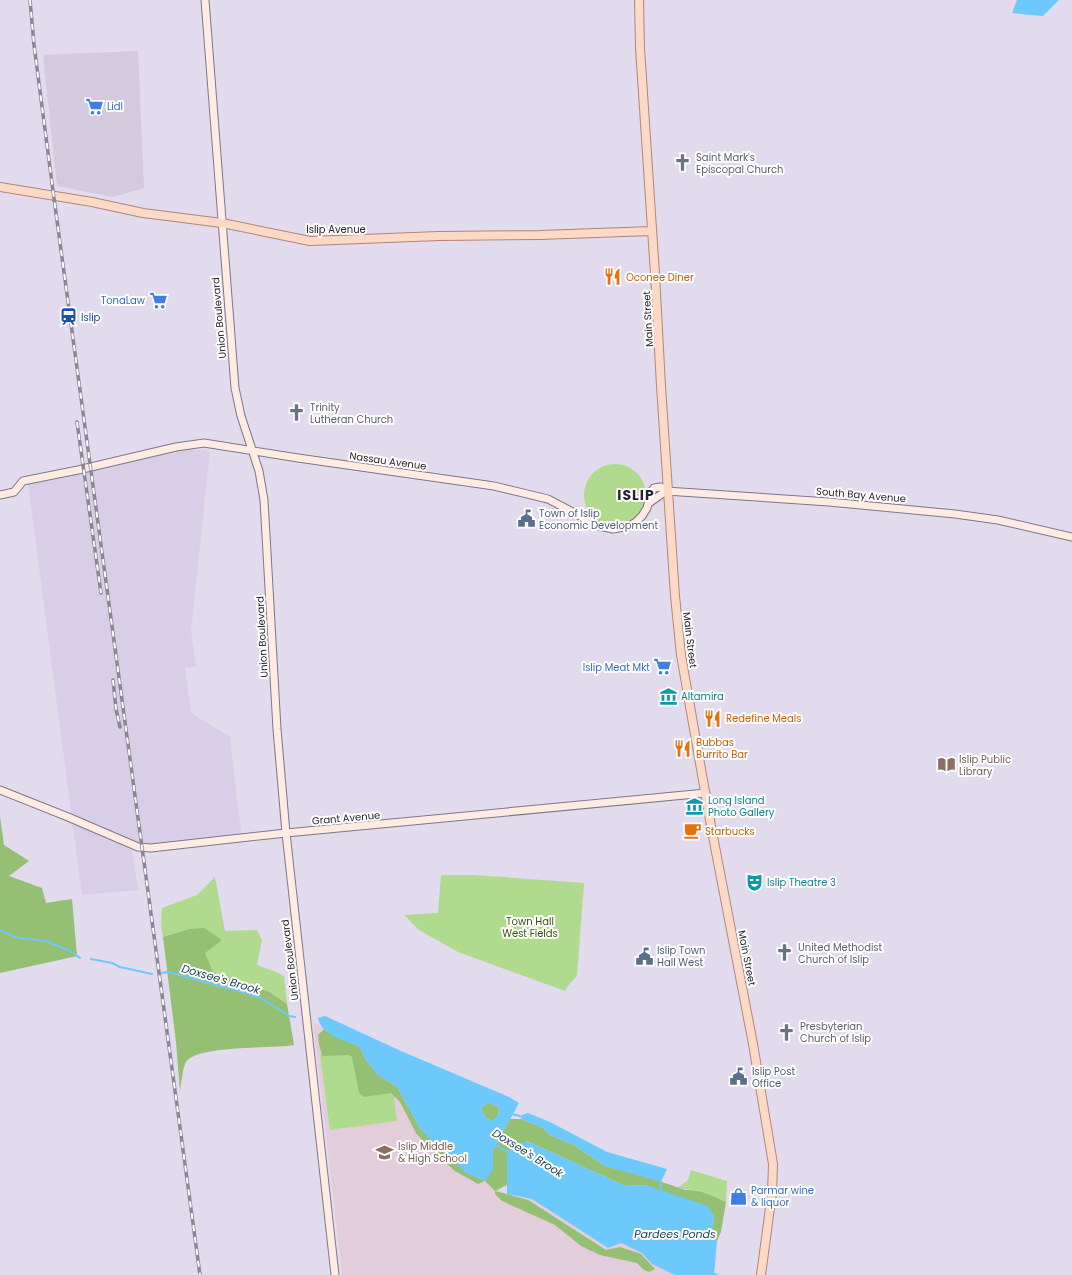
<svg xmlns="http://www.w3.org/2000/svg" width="1072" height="1275" font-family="Poppins,sans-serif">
<rect width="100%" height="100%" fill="#e2daed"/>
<path fill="#d4c9dd" d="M138,51L144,188L113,197L57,186L43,55Z"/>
<path fill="#d9cee8" d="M182,449L210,451L191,631L196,667L185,668L191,713L230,737L242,841L132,848L138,890L82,895L28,484Z"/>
<path fill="#e3cddb" d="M313,1022L360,1047L485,1181L507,1194L532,1199L608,1248L620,1243L642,1253L652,1264L675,1275H342Z"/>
<path fill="#b0db8e" d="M584 495a31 31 0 1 1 62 0a31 31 0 1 1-62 0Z
M441,875H474L584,883L577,976L567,987L565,991L458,952L419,930L404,915L438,913Z
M215,877L225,931L257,930L262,940L257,965L276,972L284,976L287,1004L270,992L232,981L213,972L204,953L189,929L163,937L161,924L162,908L197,895Z
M355,1050L393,1090L397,1121L330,1130L320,1055Z
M691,1170L727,1181L726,1202C718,1199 710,1194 701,1192C694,1189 686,1190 678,1188L688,1180Z"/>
<path fill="#95bf72" d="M0,816L4,845L29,861L9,876L42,888L46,903L72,899L77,956L0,973Z
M204,928L222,940L205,953L213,972L232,981L270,992L287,1004L294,1045C273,1049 196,1045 186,1062C183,1066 181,1085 180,1092L176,1042L163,937L189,929Z
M324,1029L328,1032L360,1047L365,1059L378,1075L397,1087L421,1130L493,1169V1150L510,1119H521L543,1128L550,1135L572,1144L605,1166L645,1176L685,1190C700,1189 713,1196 726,1202L721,1232L717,1241L712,1237L714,1216L645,1185L625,1186L527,1141L507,1153V1185L495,1191L528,1200L606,1250L620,1247L641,1254L655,1269L649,1272L644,1270L637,1263L600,1255L581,1246L555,1225L502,1201L495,1194V1191L485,1181L478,1184L455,1171L430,1149L416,1133L400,1102L391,1093L364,1097L359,1093L352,1057L349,1055L322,1056L319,1044L318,1035Z
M488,1103L499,1107L498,1116L492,1121L485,1117L481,1108Z"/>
<path fill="#6dc8fb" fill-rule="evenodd" d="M1017,0H1059L1043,16L1012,13Z
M325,1016L401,1051L509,1097L519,1103L493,1150V1169L485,1181L466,1173L421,1130L397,1087L378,1075L365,1059L360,1047C346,1041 321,1035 318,1018ZM488,1103L499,1107L498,1116L492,1121L485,1117L481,1108Z
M528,1113L550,1122L607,1152L667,1169L661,1182L605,1166L572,1144L550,1135L543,1128L521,1119L522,1115Z
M527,1141L625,1186L645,1185L708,1206L714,1216L712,1237L717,1241L714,1275H675L652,1264L642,1253L621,1243L608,1248L532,1199L507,1194V1152L513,1146Z"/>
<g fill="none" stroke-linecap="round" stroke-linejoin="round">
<path stroke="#6dc8fb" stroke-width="2" d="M0,930L15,937L46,941L70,951L80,958
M91,959L112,963L120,967L152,974
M162,973L168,972L243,992L261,998L289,1016L295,1017
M512,1114L523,1117
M494,1144L509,1153
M660,1180L661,1191
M712,1273L717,1275"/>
<defs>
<path id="secondary" d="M205,0L235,388L241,416L259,471L264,500L277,729L286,833L335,1275
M0,495L14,492L23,481L78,470L176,447L204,443L298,458L494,486L548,499L599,526L613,529L629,526L636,522L642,516L647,508L651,492L654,488L661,487L666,491
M649,503L666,491L829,502L955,514L998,520L1072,537
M0,790L68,817L138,847L151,848L286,833L706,793"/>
<path id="primary" d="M639,0L640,48L655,274L661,386L675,596L681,655L711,826L753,1044L773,1164L772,1193L761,1275
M0,187L92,202L143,213L222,223L310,241L439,236L540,235L652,231"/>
</defs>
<use href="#secondary" stroke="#7e7788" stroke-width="9"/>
<use href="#primary" stroke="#af8777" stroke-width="10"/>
<use href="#secondary" stroke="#feece3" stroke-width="7"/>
<use href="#primary" stroke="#fcd8c7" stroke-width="8"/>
<defs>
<path id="rail" d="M30,0L34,45L53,191L200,1275
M77,422L101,593
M113,680L116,709L120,727"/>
</defs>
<use href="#rail" stroke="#8c8693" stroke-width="3.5"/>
<use href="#rail" stroke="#fff" stroke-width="2" stroke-dasharray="6" stroke-linecap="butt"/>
</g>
<defs>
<symbol id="supermarket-bare" viewBox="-9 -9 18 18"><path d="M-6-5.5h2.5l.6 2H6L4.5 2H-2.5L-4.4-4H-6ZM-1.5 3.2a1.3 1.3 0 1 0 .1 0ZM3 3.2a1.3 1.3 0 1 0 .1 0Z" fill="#3f7fe0" stroke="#fff" stroke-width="2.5" paint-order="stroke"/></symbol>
<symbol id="church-bare" viewBox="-9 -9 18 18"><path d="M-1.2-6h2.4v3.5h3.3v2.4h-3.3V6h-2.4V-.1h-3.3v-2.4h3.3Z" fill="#6b7280" stroke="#fff" stroke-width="2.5" paint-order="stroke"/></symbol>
<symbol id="restaurant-bare" viewBox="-9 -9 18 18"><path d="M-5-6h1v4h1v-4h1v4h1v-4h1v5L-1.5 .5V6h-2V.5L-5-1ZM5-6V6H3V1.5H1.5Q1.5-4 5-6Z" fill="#e8710a" stroke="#fff" stroke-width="2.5" paint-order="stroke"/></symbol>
<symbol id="station-bare" viewBox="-9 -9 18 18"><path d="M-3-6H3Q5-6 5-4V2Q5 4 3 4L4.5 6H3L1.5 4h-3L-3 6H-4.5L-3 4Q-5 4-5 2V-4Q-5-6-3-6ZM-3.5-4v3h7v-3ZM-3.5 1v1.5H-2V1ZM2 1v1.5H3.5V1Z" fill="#1a4fb4" stroke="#fff" stroke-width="2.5" paint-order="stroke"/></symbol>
<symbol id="civic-bare" viewBox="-9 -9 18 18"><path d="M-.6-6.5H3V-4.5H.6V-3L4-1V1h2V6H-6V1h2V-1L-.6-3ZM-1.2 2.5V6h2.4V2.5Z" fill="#5c6f8a" stroke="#fff" stroke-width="2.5" paint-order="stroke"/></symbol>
<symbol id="museum-bare" viewBox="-9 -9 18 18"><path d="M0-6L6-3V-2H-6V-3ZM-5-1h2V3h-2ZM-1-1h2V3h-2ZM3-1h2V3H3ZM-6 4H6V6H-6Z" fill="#0f9aa8" stroke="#fff" stroke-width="2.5" paint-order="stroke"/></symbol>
<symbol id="library-bare" viewBox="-9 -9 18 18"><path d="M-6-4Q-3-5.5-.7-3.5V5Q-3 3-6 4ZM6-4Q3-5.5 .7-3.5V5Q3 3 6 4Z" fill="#8d6e63" stroke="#fff" stroke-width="2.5" paint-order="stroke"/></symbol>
<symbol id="cafe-bare" viewBox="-9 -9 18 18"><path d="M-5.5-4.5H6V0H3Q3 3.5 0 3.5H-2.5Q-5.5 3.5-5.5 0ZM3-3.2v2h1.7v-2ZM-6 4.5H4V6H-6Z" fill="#e8710a" stroke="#fff" stroke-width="2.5" paint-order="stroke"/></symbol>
<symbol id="theatre-bare" viewBox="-9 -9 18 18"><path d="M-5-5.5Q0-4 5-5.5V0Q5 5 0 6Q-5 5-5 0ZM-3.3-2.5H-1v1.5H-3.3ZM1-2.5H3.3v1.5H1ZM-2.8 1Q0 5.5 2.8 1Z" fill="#0f9aa8" stroke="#fff" stroke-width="2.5" paint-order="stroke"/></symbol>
<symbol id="school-bare" viewBox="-9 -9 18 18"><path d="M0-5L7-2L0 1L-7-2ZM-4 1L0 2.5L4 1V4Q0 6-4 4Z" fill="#8d6e63" stroke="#fff" stroke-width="2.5" paint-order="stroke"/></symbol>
<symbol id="shop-bare" viewBox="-9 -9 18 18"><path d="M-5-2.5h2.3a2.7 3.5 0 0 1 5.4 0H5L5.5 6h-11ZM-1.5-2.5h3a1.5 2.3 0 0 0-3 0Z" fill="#3f7fe0" stroke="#fff" stroke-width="2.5" paint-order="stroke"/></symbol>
</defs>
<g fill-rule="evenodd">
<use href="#supermarket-bare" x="82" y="94" width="25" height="25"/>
<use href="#church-bare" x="670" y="150" width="25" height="25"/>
<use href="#restaurant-bare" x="600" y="264" width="25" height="25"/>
<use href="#supermarket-bare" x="146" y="288" width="25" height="25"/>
<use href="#station-bare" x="56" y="304" width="25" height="25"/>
<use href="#church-bare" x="284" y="400" width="25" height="25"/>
<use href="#civic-bare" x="514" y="506" width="25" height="25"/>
<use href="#supermarket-bare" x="650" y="654" width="25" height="25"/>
<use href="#museum-bare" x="656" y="684" width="25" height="25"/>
<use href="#restaurant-bare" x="700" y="706" width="25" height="25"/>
<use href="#restaurant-bare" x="670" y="736" width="25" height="25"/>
<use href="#library-bare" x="934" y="752" width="25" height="25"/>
<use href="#museum-bare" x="682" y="794" width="25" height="25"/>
<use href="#cafe-bare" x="680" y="818" width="25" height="25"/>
<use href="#theatre-bare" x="742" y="870" width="25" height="25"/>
<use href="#church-bare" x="772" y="940" width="25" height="25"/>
<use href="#civic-bare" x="632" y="944" width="25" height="25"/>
<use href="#church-bare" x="774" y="1020" width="25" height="25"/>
<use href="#civic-bare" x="726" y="1064" width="25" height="25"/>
<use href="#school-bare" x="372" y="1140" width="25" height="25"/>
<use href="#shop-bare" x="726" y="1184" width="25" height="25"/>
</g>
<g text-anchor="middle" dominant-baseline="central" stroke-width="4" stroke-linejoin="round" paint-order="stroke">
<g font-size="10" fill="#366cbe" stroke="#fff" text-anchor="start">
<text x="107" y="106">Lidl</text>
<text x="145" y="300" text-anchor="end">TonaLaw</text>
<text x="650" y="667" text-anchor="end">Islip Meat Mkt</text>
<text x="751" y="1190">Parmar wine<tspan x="751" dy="12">&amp; liquor</tspan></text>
</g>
<g font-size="10" fill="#5b616d" stroke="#fff" text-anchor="start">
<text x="696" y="157">Saint Mark's<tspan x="696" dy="12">Episcopal Church</tspan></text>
<text x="310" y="407">Trinity<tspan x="310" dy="12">Lutheran Church</tspan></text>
<text x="798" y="947">United Methodist<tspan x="798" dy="12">Church of Islip</tspan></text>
<text x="800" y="1026">Presbyterian<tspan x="800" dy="12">Church of Islip</tspan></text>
</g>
<g font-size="10" fill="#252229" stroke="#fff">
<text x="336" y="229">Islip Avenue</text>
<text transform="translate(219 318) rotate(-95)">Union Boulevard</text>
<text transform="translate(648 319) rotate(-93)">Main Street</text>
<text transform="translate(388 461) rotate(8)">Nassau Avenue</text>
<text transform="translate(861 495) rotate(5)">South Bay Avenue</text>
<text transform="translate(262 637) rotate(-93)">Union Boulevard</text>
<text transform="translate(690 640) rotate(83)">Main Street</text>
<text transform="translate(346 818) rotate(-5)">Grant Avenue</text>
<text transform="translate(747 958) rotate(79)">Main Street</text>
<text transform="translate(290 960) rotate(-97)">Union Boulevard</text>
</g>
<g font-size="10" fill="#c56008" stroke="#fff" text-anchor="start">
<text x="626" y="277">Oconee Diner</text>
<text x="726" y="718">Redefine Meals</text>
<text x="696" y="742">Bubbas<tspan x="696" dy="12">Burrito Bar</tspan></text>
<text x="705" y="831">Starbucks</text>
</g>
<g font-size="10" fill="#164399" stroke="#fff" text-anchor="start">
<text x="81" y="317">Islip</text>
</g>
<g font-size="10" fill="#4e5e75" stroke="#fff" text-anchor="start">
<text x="539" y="513">Town of Islip<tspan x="539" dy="12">Economic Development</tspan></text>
<text x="657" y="950">Islip Town<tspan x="657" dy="12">Hall West</tspan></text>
<text x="752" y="1071">Islip Post<tspan x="752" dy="12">Office</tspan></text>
</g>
<g font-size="10" fill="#0d838f" stroke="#fff" text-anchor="start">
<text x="681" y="696">Altamira</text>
<text x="708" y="800">Long Island<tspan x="708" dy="12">Photo Gallery</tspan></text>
<text x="767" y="882">Islip Theatre 3</text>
</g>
<g font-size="10" fill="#785e54" stroke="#fff" text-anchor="start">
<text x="959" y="759">Islip Public<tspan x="959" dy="12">Library</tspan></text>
<text x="398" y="1146">Islip Middle<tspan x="398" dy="12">&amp; High School</tspan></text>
</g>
<g font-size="10" fill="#325700" stroke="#fff">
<text x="530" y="921">Town Hall<tspan x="530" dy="12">West Fields</tspan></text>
</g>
<g font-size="11" font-style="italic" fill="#173e54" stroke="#fff">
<text transform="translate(221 979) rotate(16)">Doxsee's Brook</text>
<text transform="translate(528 1153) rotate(32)">Doxsee's Brook</text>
<text x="675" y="1234">Pardees Ponds</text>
</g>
<g font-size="14" font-weight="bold" letter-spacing="1" fill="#252229" stroke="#fff">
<text x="636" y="495">ISLIP</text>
</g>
</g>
</svg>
